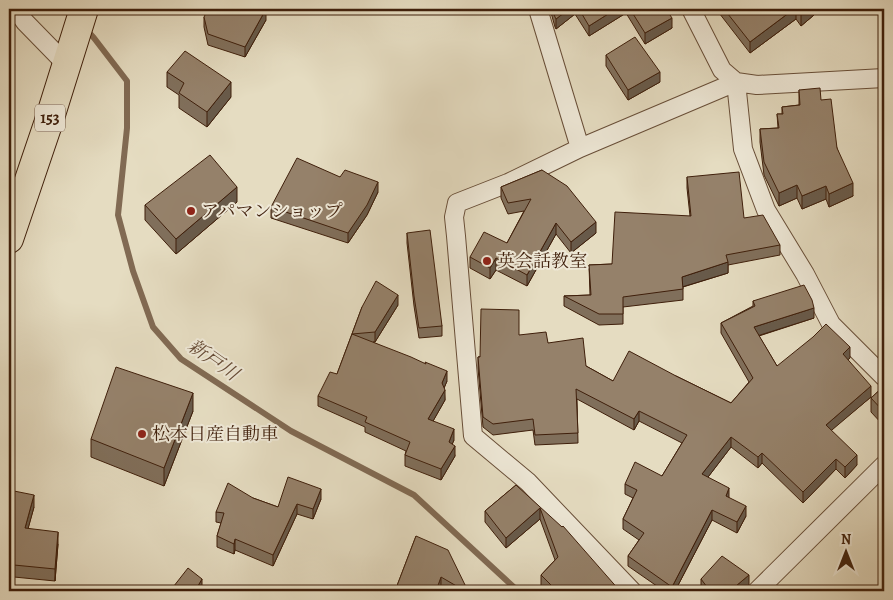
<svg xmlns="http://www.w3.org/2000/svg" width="893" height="600" font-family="Alegreya,'Noto Serif JP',serif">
<rect width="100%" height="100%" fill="#e5dcc1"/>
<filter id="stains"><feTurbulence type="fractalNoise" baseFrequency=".004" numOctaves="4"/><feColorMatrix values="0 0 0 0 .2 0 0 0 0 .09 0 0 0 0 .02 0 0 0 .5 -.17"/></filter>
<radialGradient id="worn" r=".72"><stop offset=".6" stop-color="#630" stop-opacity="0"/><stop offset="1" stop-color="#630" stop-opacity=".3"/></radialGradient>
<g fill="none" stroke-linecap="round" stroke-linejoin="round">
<path stroke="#816a53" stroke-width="6" d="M85,28L94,38L127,81V128L118,215L133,271L153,327L181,359L291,431L414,495L518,591"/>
<defs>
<path id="minor" d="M16,9L25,22L66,64
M538,9L580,148
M691,9L722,70L736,82L743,149L766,210L805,274L831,324L884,377
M632,591L528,482L473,436L456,236L454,217L457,203L508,183L580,148L736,82L757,85L884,78
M757,591L884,465"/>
<path id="trunk" d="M9,239L48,124L84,9"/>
</defs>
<use href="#minor" stroke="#684e38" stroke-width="20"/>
<use href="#trunk" stroke="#3f1f0b" stroke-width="30"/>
<use href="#minor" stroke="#eee8d7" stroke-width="18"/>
<use href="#trunk" stroke="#e5dcc1" stroke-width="28"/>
</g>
<path fill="#806f5b" stroke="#3f1f0b" d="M550,9H666L672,28L645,44L626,13L589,36L575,14L556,29L555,27Z
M716,9H814V15L801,26L796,19L750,53Z
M204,17L266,20L245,57L208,45L204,27Z
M606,55L660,82L628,100L606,66Z
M167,72L231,97L207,127L179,108V95L167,87Z
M799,90L821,100L853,196L829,207L826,199L802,209L797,198L779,206L764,175L760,142V129L778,128L777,114H782V107L799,105Z
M884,168V180L883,178V169Z
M542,170L596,233L571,253L556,234L527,286L496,270L490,279L470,268V257L507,243L524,211L508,214L501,198V187Z
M340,177L378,192L367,215L348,243L271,218V207Z
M687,177L780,245V255L728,265V273L683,287V300L623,307V324L599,325L564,306V296L590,295L589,265L612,264L690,216L687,188Z
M237,202L176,254L145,220V205Z
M407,233L442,326V336L419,338L414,306L407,243Z
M753,301L814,318L759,336L777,366L850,358L848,360L871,397L831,430L857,465L845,478L836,469L803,503L762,463L758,468L731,447L708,477L729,498L746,516L737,533L712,520L675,591H664L628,566V556L639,540L623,529V519L633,498L625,494V484L662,476L682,443L639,421L634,430L577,399L578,443L535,445L533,430L493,435L483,427L478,368V357L548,343L586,366L613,381L676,376L731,403L749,382L721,333V323L753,306Z
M398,305L375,342H373L447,381L444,388L445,400L433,421L454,440L452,444L455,456L441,480L405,466V455L406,451L365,432V427L318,406V396L337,374L362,307Z
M884,386V426L871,412V398Z
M193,411L164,486L91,457V439Z
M516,485L620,591H547L541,585V575L555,560L540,519L506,548L485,522V511Z
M9,490L34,507L28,528L58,544L55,581L14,577L12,585H9Z
M253,498L278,507L321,499L313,519L297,514L273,566L235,550L234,554L217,547V536L221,523L216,522V512Z
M416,536L468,591H448L441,587L440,591H395Z
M701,579L749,585L742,591H702L701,590Z"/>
<path fill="#685a4a" stroke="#3f1f0b" d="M266,9V20L245,57V47Z
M569,9H575V14L556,29V19Z
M616,9H626V13L589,36V26Z
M794,9H796V19L750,53V42Z
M808,9H814V15L801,26V14Z
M672,18V28L645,44V33Z
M660,72V82L628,100V90Z
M231,82V97L207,127V112Z
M378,182V192L367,215L348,243V233Z
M853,183V196L829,207V194Z
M797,185V198L779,206V193Z
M826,186V199L802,209V196Z
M237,187V202L176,254V239Z
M596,222V233L571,253V242Z
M556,223V234L527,286V275Z
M496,258V270L490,279V268Z
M728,262V273L682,287V277Z
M398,295V305L375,342V332Z
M814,308V318L754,337V327Z
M850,347V358L843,364V354Z
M447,371V381L442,393V383Z
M871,386V397L826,435V425Z
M445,390V400L428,430V419Z
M193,393V411L164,486V468Z
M639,411V421L634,430V419Z
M454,429V440L449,452V442Z
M731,437V447L702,485V474Z
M455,446V456L441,480V469Z
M762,453V463L758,468V457Z
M857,455V465L845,478V467Z
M836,459V469L803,503V492Z
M729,488V499L726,496Z
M321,489V499L313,519V509Z
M34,495V507L25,540V528Z
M297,504V514L273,566V555Z
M746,506V516L737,533V522Z
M540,508V519L506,548V538Z
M712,510V520L675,591H672V587Z
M58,532V544L55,581V569Z
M235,539V550L234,554V544Z
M14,565V577L12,585V573Z
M749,575V585L742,591H730Z
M441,577V587L440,591H436Z
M202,579V589L201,591H195Z"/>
<path fill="#95816a" stroke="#3f1f0b" d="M208,9H266L245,47L208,34L204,17Z
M552,9H569L556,19L555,17Z
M579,9H616L589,26Z
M630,9H666L672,18L645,33Z
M724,9H794L750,42Z
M797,9H808L801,14Z
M635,37L660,72L628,90L606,55Z
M185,51L231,82L207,112L179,93L184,83L167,72Z
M820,88L821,100L831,99L837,148L853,183L829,194L826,186L802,196L797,185L779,193L764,162L760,129L779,128L777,114H783L782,107L800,105L799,90Z
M210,155L237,187L176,239L145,205Z
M297,158L340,177L345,170L378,182L367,205L348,233L271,207Z
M542,170L567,186L596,222L571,242L556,223L527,275L496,258L490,268L470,257L484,232L507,243L531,199L508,203L501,187Z
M739,172L744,218L763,215L780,245L726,255L728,262L682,277L683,289L623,297V314H599L564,296L591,295L589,265L612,264L615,212L691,216L687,177Z
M430,230L442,326L419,328L414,296L407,233Z
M376,281L398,295L375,332L352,334L362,307Z
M804,285L812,300L814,308L754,327L777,366L813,337L826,324L850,347L843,354L871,386L826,425L857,455L845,467L836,459L803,492L762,453L758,457L731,437L702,474L729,488L726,496L746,506L737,522L712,510L672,587L628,556L644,533L623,519L637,490L625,484L635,462L662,476L687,435L639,411L634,419L576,389L578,433L535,435L533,419L493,424L483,417L478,357H480L481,309L519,310V335L546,332L548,343L583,338L586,366L613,381L629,351L676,376L731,403L753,378L721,323L755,306L753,301Z
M352,334L411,357L426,364L425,362L447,371L442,383L445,390L428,419L454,429L449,442L455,446L441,469L405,455L410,442L365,422L367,417L318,396L330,372L337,374Z
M116,367L193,393L164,468L91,439Z
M884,386V412L871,398Z
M288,477L321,489L313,509L297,504L273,555L235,539L234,544L217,536L224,513L216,512L228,483L253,498L278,507Z
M516,485L562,527L563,526L620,591H557L541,575L558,557L540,508L506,538L485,511Z
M9,490L34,495L25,528L58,532L55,569L14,565L12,573H9Z
M416,536L448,550L468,591H465L441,577L436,591H395Z
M722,556L749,575L730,591H710L701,579Z
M188,568L202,579L195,591H170Z"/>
<g fill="#8f2418" stroke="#eee8d7" stroke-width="2">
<circle cx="191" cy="211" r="5"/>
<circle cx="487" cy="261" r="5"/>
<circle cx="142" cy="434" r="5"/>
</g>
<g text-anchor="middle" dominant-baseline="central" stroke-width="4" stroke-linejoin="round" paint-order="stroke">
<rect fill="#eee8d7" stroke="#745b48" stroke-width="1" x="35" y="104.5" width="30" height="27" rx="4"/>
<g font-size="16" font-weight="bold" fill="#3f1f0b">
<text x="50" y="118">153</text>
</g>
<g font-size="18" fill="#3f1f0b" stroke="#eee8d7" text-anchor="start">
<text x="201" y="211">アパマンショップ</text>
<text x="497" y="261">英会話教室</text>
<text x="152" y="434">松本日産自動車</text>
</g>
<g font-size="19" font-style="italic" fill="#664b35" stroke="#eee8d7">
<text transform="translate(213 360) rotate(35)">新戸川</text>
</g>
</g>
<rect width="893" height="600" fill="none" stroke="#e5dcc1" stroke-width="30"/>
<rect x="10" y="10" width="873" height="580" fill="none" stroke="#3f1f0b" stroke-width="2.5"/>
<rect x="15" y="15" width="863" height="570" fill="none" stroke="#3f1f0b"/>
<g transform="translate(846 552)" stroke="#eee8d7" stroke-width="4" paint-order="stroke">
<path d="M0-4L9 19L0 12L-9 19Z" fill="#3f1f0b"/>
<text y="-8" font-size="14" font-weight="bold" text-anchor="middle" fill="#3f1f0b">N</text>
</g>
<rect width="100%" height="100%" filter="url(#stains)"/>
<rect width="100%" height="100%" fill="url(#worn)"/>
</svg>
